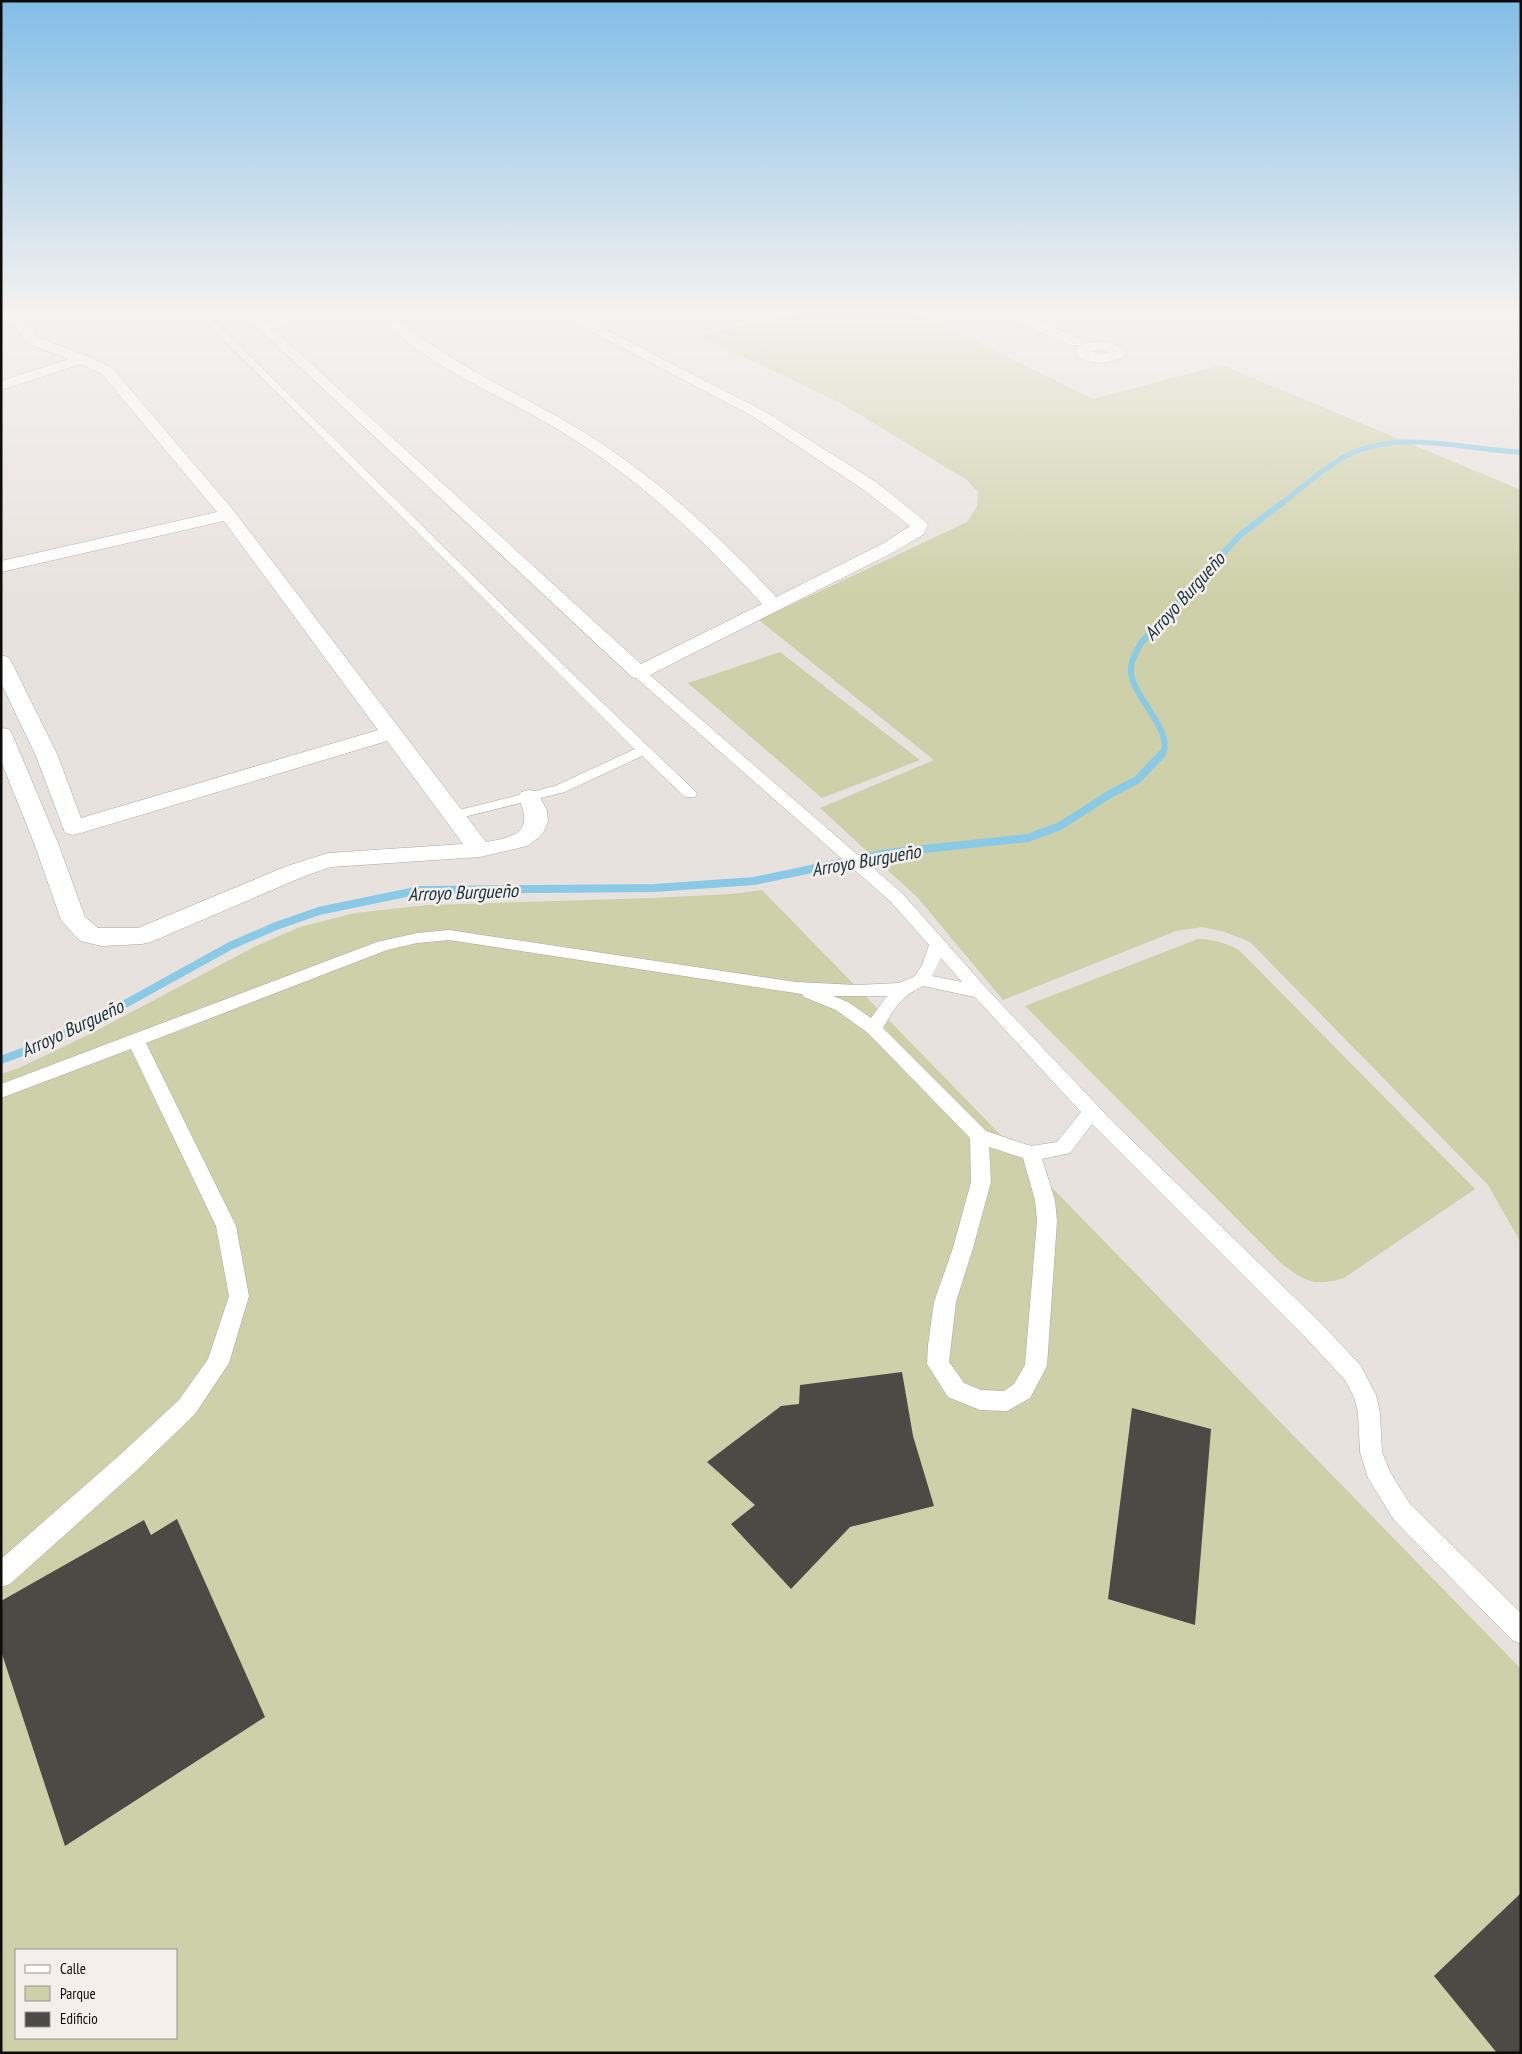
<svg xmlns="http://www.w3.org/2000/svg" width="1522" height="2054" font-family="'PT Sans Narrow',sans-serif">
<rect width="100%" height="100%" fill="#e8e2de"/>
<path fill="#cdd0a8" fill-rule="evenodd" d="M809,310H911L1093,399L1222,365L1521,490V1243L1488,1185L1250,942L1225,932L1202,927L1176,931L1003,1000L918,898L820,808L934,760L759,620L967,522L977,506L978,492L967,480L839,402L699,336Z
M780,652L920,760L822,798L688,683Z
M762,890L1521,1669V2053H1V1074L19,1068L94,1032L254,947L300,927L355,913L428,905L651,898L731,894ZM16,1950H176V2038H16Z
M1198,939C1214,939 1225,943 1239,950L1475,1189L1344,1278C1313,1287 1307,1282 1282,1264L1025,1006Z"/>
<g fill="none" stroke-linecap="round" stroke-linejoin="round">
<path stroke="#8acae6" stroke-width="5" d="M1281,504C1299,490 1326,466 1346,456C1398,428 1465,450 1521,452"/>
<path stroke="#8acae6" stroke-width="6" d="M1161,756C1178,735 1132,696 1131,672C1130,662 1136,652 1141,643L1240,535L1282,503"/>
<path stroke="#8acae6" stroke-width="8" d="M1,1060L33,1048L105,1015L230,946L276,926L319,911L420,890L655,888L754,881L887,853L1028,838L1060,826L1110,794L1137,780L1162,754"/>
</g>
<path fill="#4d4945" d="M902,1372L913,1436L934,1506L850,1527L791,1589L731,1524L755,1505L707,1462L781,1406L799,1404L800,1385Z
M1132,1408L1211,1429L1195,1625L1108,1599Z
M177,1519L265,1717L65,1846L1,1651V1601L144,1520L151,1535Z
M1521,1893V2053H1497L1434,1976Z"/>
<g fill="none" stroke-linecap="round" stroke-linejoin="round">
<defs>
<path id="service" d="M194,310H203L581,682L695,791L697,794L695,797H685L642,756L565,792L456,819L451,818L449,815L451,812L555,786L635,749Z
M639,669L644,670L903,894L987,989L1114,1123L1322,1324L1361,1366L1376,1395L1380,1413L1382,1452L1390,1472L1410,1504L1521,1613V1644L1512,1640L1394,1520L1368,1478L1360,1452L1358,1413L1354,1397L1345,1380L1306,1338L1092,1124L1070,1153L1042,1159L1055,1200L1057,1221L1047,1366L1030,1398L1007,1411L980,1410L948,1397L927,1364L928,1345L934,1302L953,1248L971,1182L970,1138L868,1033L836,1010L804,997L802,994L449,940L417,943L387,950L146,1043L236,1226L249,1296L229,1363L195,1414L137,1470L10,1584L1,1587V1559L121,1454L179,1400L208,1359L229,1296L216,1226L131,1049L1,1098V1084L377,942L417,933L449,930L796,982L857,985L899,983L915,976L922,965L929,945L891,902L634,676L633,673L634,670ZM941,958L962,982L932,976ZM923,986L975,997L1081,1112L1057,1142L1031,1146L986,1131L883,1028C895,1007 901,997 923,986ZM833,996H887L871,1018L848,1002ZM989,1147L1023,1158L1035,1200L1037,1221L1025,1365L1014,1384L1004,1391L981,1390L964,1383L949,1362L956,1302L973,1248L991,1182Z"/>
<path id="minor" d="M1,310H6L25,319L37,337L87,356L112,368L234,511L486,842C518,837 534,831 518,797L521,792L529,790L537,792L547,810L548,822L542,835L527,846L480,857L331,867L305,876L151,942L142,944L102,946L80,941L61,920L34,843L1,761V728L9,729L12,734L58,843L85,917L98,928H138L287,866L328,853L463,844L387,741L81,833L73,835L65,833L36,756L1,683V655L8,657L11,661L58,756L81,818L378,730L224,521L1,572V561L217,512L102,374L81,364L1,390V381L69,359L27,343L15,325L1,318Z
M239,310H253L267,323L299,310H317L316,313L274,330L641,664L762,604C703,539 641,481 567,435C514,402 456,379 406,341C395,332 381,322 373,310H387C443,361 512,389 577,428C653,474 716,532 776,597L884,543L910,526L864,490L754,417L551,310H567L764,411L876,482L925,521L928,525L924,534L896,551L646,677L639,679L632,677Z
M997,310H1014L1080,339L1082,342L1080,345C1095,341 1115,339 1125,353L1122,358C1107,364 1086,366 1075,352L1079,345H1070L998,313ZM1103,350L1109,353L1099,354L1091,351Z"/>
</defs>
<use href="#service" stroke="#aca6a3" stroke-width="1"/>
<use href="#minor" stroke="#aca6a3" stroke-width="1"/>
<use href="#service" fill="#fff" fill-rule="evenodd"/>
<use href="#minor" fill="#fff" fill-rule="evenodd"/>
</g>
<linearGradient id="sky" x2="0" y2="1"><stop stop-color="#82bde7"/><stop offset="0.52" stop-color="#f5f2f0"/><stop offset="1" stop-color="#f5f2f0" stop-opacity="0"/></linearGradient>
<rect width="1522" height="598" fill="url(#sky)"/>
<g text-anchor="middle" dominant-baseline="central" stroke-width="5" stroke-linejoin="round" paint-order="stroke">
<g font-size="19" font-style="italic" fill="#14323e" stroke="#f5efec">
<text transform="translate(1184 596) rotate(-48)">Arroyo Burgueño</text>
<text transform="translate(866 860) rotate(-10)">Arroyo Burgueño</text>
<text transform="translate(463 892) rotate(-2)">Arroyo Burgueño</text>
<text transform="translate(72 1028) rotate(-25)">Arroyo Burgueño</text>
</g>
</g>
<rect width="1522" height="2054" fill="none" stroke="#0e0c0b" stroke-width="5"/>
<rect x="15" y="1949" width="162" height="90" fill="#f5efec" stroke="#999492"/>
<rect x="25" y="1965" width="25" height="8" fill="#ffffff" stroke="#999492"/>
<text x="60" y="1974" font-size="15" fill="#0e0c0b">Calle</text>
<rect x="25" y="1986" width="25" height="15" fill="#cdd0a8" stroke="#999492"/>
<text x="60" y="1999" font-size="15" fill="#0e0c0b">Parque</text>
<rect x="25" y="2012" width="25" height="15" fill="#4d4945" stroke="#999492"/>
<text x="60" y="2024" font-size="15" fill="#0e0c0b">Edificio</text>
</svg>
